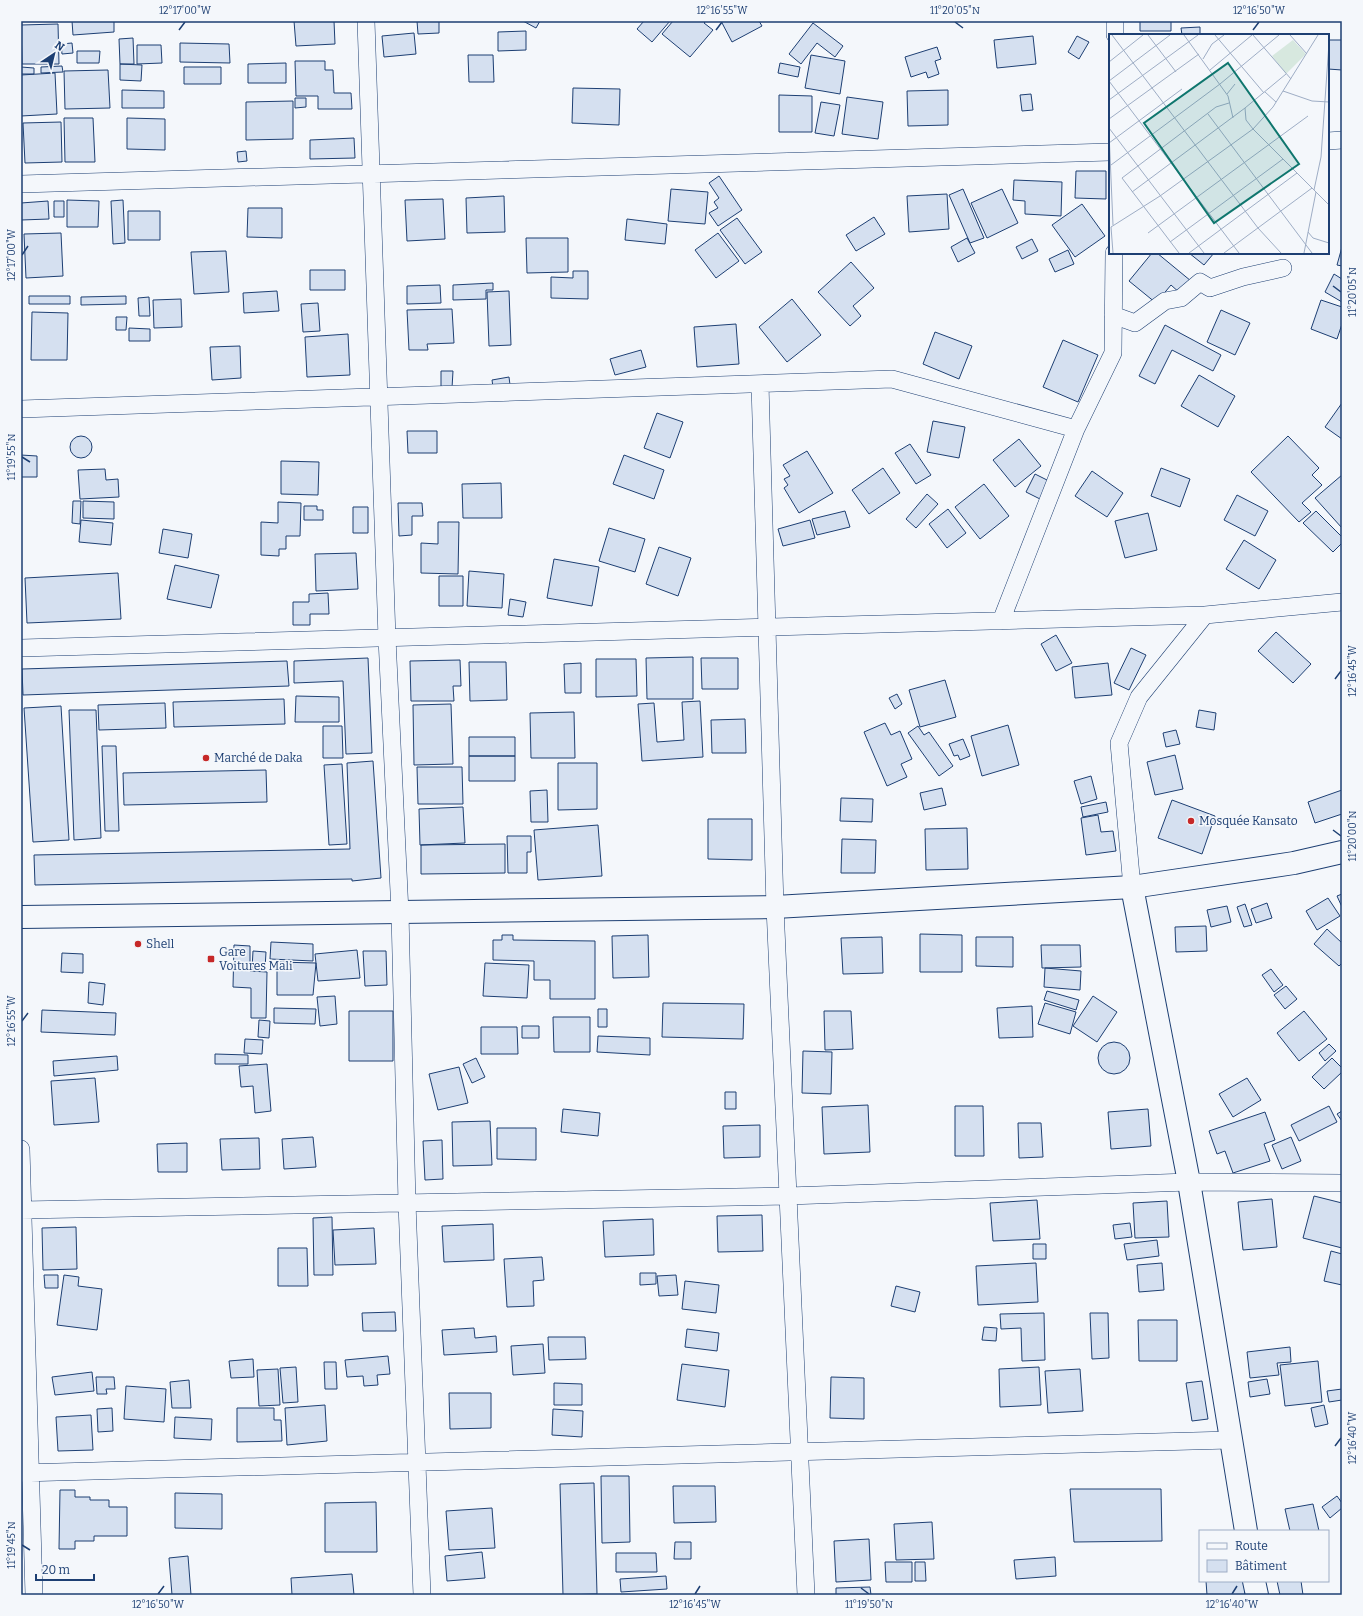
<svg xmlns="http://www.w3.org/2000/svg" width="1363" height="1616" font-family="Bitter,serif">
<rect width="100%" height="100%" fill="#f4f7fb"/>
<path fill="#d5e0f0" stroke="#1d3f73" d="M72,21H114V32L73,35Z
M294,21H334L335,44L296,46Z
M417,21H439V33L418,34Z
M523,21H540L536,28Z
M644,21H670L652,42L637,29Z
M673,21H706L704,23L713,30L690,57L662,34Z
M721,21H759L762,26L732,42Z
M1140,21H1171V31H1140Z
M813,23L843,46L835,57L817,43L801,64L789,54Z
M58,24L59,64H22L21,25Z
M1200,27V35H1182L1181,28Z
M526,31V50L498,51V32Z
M414,33L416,54L384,57L382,36Z
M1033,36L1036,64L997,68L994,40Z
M1077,36L1089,42L1079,59L1068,52Z
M133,38L134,64H120L119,39Z
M1328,40H1342V70L1328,69Z
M72,43L73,53L62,54L61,44Z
M180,43L229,44L230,63L180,62Z
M137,45H161L162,63L137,64Z
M937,47L941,59L935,61L939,74L928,78L926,72L911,77L905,57Z
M77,51H100L99,63H77Z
M468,55H493L494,82H469Z
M811,55L845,61L840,94L805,88Z
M295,61H325V70H333L334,93H351L352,109H318V96H296Z
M286,63V83H248V64Z
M780,63L800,67L798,77L778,73Z
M120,64L142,65L141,81L120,80Z
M62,66L63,72L41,73V67Z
M21,67L34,68V74H21Z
M184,67H221V84H184Z
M108,70L110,108L65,109L64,71Z
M55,73L57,114L21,116V75Z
M573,88L620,89L619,125L572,123Z
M122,90L164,91V108H122Z
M948,90V125L908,126L907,91Z
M1031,94L1033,110L1022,111L1020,95Z
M779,95L812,96V132H779Z
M847,97L883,102L878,139L842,134Z
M295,98H306V107L295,108Z
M293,101V139L246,140V102Z
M821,102L840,105L834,136L815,133Z
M64,118H93L95,162H65Z
M127,118L165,119V150L127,149Z
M61,122L62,162L25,163L23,123Z
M354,138L355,158L310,159V140Z
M246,151L247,161L238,162L237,152Z
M1076,171H1106V199L1075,198Z
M719,176L742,210L718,226L709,213L718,208L714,202L719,198L709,183Z
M1014,180L1062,182L1061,216L1025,214V201L1013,200Z
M671,189L708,192L705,224L668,221Z
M963,189L984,238L970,243L949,195Z
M1002,189L1018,223L987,238L971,203Z
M947,194L949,229L909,232L907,196Z
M504,196L505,232L467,233L466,198Z
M443,199L445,239L407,241L405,200Z
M67,200L99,201L98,227H67Z
M123,200L125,243L113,244L111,201Z
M48,201L49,219L21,220V203Z
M54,201H64V217H54Z
M1082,204L1105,236L1075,257L1052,225Z
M248,208H282V238L247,237Z
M128,211H160V240H128Z
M874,217L885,234L856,251L846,235Z
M737,218L762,252L745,264L720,230Z
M627,219L667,224L665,244L625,240Z
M61,233L63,276L26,278L24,234Z
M718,233L739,261L716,278L695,250Z
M526,238H568V272L527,273Z
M967,238L975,253L958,262L951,247Z
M1032,239L1038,251L1022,259L1016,247Z
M1342,247V266L1337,265Z
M1068,250L1074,264L1055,272L1049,259Z
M226,251L229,292L194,294L191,252Z
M1152,253H1157L1191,281L1181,294L1171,285L1156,303L1129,281Z
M1189,253H1214L1204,265Z
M851,262L874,288L853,306L861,316L850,326L818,292Z
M310,270H345V290H310Z
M573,271H588V299L551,298V277L573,278Z
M1334,274L1342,279V302L1325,292Z
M493,283V290H486V299L453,300V285Z
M440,285L441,303L407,304V286Z
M277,291L279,311L244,313L243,293Z
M509,291L511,345L489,346L487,292Z
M29,296H70V304H29Z
M126,296V304L81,305V297Z
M149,297L150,316H139L138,298Z
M181,299L182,327L154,328L153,300Z
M792,299L821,335L787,362L759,327Z
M1321,300L1342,307V324L1337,339L1311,329Z
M318,303L320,331L303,332L301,304Z
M452,309L454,343L427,344L428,350H409L407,310Z
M1221,310L1250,323L1235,355L1207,342Z
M32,312L68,313L67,360H31Z
M116,317H127L126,330H116Z
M736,324L739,364L697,367L694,327Z
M1165,325L1221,355L1213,371L1172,350L1155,384L1139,376Z
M129,328L150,329V341H129Z
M935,332L972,346L959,379L923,364Z
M348,334L350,375L307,377L305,337Z
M1063,340L1098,355L1078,402L1043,387Z
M240,346L241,378L212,380L210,347Z
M641,350L646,367L615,375L610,359Z
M441,371H453L452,388H441Z
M1199,375L1235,396L1218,427L1181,406Z
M509,377L510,385L493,387L492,380Z
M1342,403V439L1325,427Z
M657,413L683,422L670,458L644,448Z
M933,421L965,427L959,458L927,452Z
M407,431H437V453H408Z
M70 447a11 11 0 1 1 22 0a11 11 0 1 1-22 0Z
M1288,436L1319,468L1312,475L1322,485L1302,503L1311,512L1299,522L1251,472Z
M1019,439L1041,466L1015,487L993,460Z
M910,444L931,475L916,484L895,453Z
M807,451L833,493L799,513L784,488L788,485L784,479L790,476L783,465Z
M21,455L37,456V477H21Z
M624,455L664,470L654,499L613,484Z
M281,461L319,462L318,495L281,494Z
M883,468L900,493L869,514L852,490Z
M1161,468L1190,479L1180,507L1151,496Z
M105,469L106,480L118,479L119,497L80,499L78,470Z
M1092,471L1123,493L1107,517L1075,496Z
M1035,474L1049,481L1040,499L1026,492Z
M1342,475V528L1315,498Z
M501,483L502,518H463L462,484Z
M984,484L1009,516L980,539L955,507Z
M927,494L938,504L916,528L906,519Z
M1237,495L1268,511L1255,536L1224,520Z
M73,501H81L80,524L72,523Z
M83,501L114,502V519L83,518Z
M278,502L301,503L300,536H286V549H279V556L261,555V522L278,523Z
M398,503H422L423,516H412V535L399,536Z
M304,506H317V510H323V520H304Z
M353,507H368V533H353Z
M948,509L966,533L947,548L929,524Z
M845,511L850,527L817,535L812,519Z
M1316,511L1342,537V543L1333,552L1303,523Z
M1148,513L1157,550L1125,558L1115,521Z
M81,520L113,523L111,545L79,542Z
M810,520L815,538L783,546L778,529Z
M438,522H459L458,574L421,573V543L438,544Z
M609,528L645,539L635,572L599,561Z
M163,529L192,534L188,558L159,553Z
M1244,540L1276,560L1259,589L1226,569Z
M659,547L691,558L678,596L646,584Z
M356,553L358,589L316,591L315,554Z
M554,559L599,567L592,606L547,598Z
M175,565L219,575L211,608L167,599Z
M469,571L504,574L502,608L467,606Z
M118,573L121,619L27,623L25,578Z
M439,576H463V606H439Z
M328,593L329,614H310V625H293V602H309V594Z
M510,599L526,602L523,617L508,615Z
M1276,632L1311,664L1293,683L1258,651Z
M1056,635L1072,663L1056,671L1041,644Z
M1131,648L1146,655L1129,690L1114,683Z
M693,657V699H647L646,658Z
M368,658L372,753L346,754L343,681L294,683V661Z
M701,658H738V689H702Z
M596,659H636L637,696L596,697Z
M460,660L461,686H453L454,701H411L410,661Z
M287,661L289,686L23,695L22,669Z
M469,662H506L507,700L470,701Z
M581,663V693H565L564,664Z
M1108,663L1112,695L1075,698L1072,667Z
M945,680L956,717L920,727L909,690Z
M897,694L902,704L895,709L889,698Z
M296,696L339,697V722H295Z
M284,699L285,724L174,727L173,702Z
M700,701L703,757L642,761L638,704L654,703L657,742L684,740L682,702Z
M165,703L166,728L99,730L98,705Z
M451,704L453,764L414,765L413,705Z
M61,706L69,840L33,842L24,708Z
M69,710H96L101,838L74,840Z
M1199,710L1216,713L1214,730L1196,727Z
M574,712L575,758H531L530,713Z
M745,719L746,753H712L711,720Z
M885,723L891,735L900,731L912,759L901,764L907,777L887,786L864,732Z
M1008,725L1019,765L982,776L971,736Z
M323,726H342L343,758H323Z
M918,726L924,735L929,732L953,766L939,776L908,733Z
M1176,730L1180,744L1166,747L1163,733Z
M469,737H515V756H469Z
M963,739L970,756L960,760L958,755L954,756L949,744Z
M102,746H116L119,831H105Z
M1175,755L1183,789L1155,795L1147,762Z
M469,756H515V781H469Z
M373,761L381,878L352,881V879L35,885L34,855L350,849L347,763Z
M558,763H597V809L558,810Z
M342,764L347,844L329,845L324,765Z
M417,767H462L463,804H418Z
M266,770L267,802L124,805L123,773Z
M1091,776L1097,799L1081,804L1074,781Z
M942,788L946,805L924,810L920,793Z
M547,790L548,822H531L530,791Z
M1342,790V814L1315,823L1308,802Z
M841,798L873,799L872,822L840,821Z
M1172,800L1215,816L1202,854L1158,838Z
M1106,802L1108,812L1083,817L1081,807Z
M463,807L465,843L420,845L419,809Z
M1098,815L1101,832L1113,831L1116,851L1086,855L1081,818Z
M708,819H752V860L708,859Z
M598,825L602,876L538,880L534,830Z
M967,828L968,869L926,870L925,829Z
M507,836H531V852H527V873H508Z
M842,839L876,840L875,873H841Z
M505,844V873L421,874V845Z
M1342,894V907L1337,896Z
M1328,898L1340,916L1317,930L1306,911Z
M1267,903L1272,918L1256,923L1251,909Z
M1245,904L1252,925L1244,927L1237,907Z
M1227,906L1231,922L1211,927L1207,910Z
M1206,926L1207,951L1176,952L1175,927Z
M1327,929L1342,943V963L1339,966L1314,944Z
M920,934L962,935V972H920Z
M502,935H513V940L595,941V999H550V980H534V961L493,960V940H502Z
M648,935L649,977L613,978L612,936Z
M882,937L883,973L843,974L841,938Z
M976,937H1013V967L976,966Z
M271,942L313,944V961L270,959Z
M234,945L250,946V971L267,972L266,1018H251V988L233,987Z
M1041,945H1080L1081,967L1042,968Z
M357,950L360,978L318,981L315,954Z
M253,951L266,952L265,969H252Z
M363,951H386L387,985L365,986Z
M62,953L83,954V973L61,972Z
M277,962L316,963L313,995H277Z
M485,963L529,965L527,998L483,996Z
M1045,968L1081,971L1080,990L1044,987Z
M1271,969L1283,985L1274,992L1262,975Z
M89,982L105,984L103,1005L88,1003Z
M1286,986L1297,999L1285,1009L1274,995Z
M1047,991L1079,1000L1076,1010L1044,1000Z
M335,996L337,1024L320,1026L317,997Z
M1093,996L1117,1012L1097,1042L1073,1026Z
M663,1003L744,1004L743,1039L662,1037Z
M1045,1003L1076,1012L1070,1034L1038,1024Z
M1032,1006L1033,1037L999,1038L997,1008Z
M274,1008L316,1009L315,1024L274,1023Z
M598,1009H607V1027H598Z
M42,1010L116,1013L115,1035L41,1032Z
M349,1011H393V1061H349Z
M824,1011H851L853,1049L825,1050Z
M1304,1011L1327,1039L1299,1061L1277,1033Z
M553,1017H590V1052H554Z
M259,1020L270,1021L269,1038L258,1037Z
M522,1026H539V1038H522Z
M481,1027H517L518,1054H481Z
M598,1036L650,1038V1055L597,1052Z
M245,1039L263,1040L262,1054L244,1053Z
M1098 1058a16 16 0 1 1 32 0a16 16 0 1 1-32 0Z
M1329,1044L1336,1051L1325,1061L1319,1053Z
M803,1051L832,1052L831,1094L802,1093Z
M215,1054L248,1055V1064H215Z
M117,1056L118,1070L54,1076L53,1061Z
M476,1058L485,1077L472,1083L463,1064Z
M1332,1058L1342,1068V1072L1324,1089L1312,1077Z
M267,1064L271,1111L255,1113L253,1086L241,1087L239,1066Z
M459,1067L468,1103L438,1110L429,1074Z
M95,1078L99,1122L54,1125L51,1081Z
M1247,1078L1261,1100L1233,1117L1219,1094Z
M725,1092H736V1109H725Z
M868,1105L870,1152L824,1154L822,1107Z
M955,1106H983L984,1156H955Z
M1329,1106L1337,1122L1299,1141L1291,1125Z
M563,1109L600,1113L598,1136L561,1132Z
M1148,1109L1151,1146L1111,1149L1108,1112Z
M1342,1111V1121L1337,1114Z
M1265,1112L1275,1140L1264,1144L1270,1161L1233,1173L1225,1151L1217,1154L1209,1131Z
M490,1121L492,1165L453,1166L452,1122Z
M1018,1123H1041L1043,1157L1019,1158Z
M760,1125V1157L724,1158L723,1126Z
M497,1128H536V1160L497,1159Z
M313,1137L316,1167L284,1169L282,1139Z
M1291,1137L1301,1161L1282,1169L1272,1145Z
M259,1138L260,1169L222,1170L220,1139Z
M442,1140L443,1179L425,1180L423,1141Z
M187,1143V1172H158L157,1144Z
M1314,1196L1342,1203V1248L1303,1238Z
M1272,1199L1277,1247L1243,1250L1238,1202Z
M1037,1200L1040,1239L993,1241L990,1203Z
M1167,1201L1169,1237L1135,1238L1133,1203Z
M762,1215L763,1251L718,1252L717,1216Z
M332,1217L333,1275H314L313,1218Z
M653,1219L654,1255L605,1257L603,1221Z
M1130,1223L1132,1237L1115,1239L1113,1225Z
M493,1224L494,1260L444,1262L442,1226Z
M76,1227L77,1269L43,1270L42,1228Z
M374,1228L376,1264L335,1265L333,1230Z
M1157,1240L1159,1256L1127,1260L1124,1244Z
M1033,1244H1046V1259H1033Z
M278,1248H307L308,1286H278Z
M1331,1251L1342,1254V1285L1324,1281Z
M542,1257L544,1280L533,1281L534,1306L507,1307L504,1259Z
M1036,1263L1038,1302L978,1305L976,1266Z
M1162,1263L1164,1290L1139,1292L1137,1265Z
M640,1273H656V1284L640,1285Z
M44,1275H58V1288H45Z
M64,1275L79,1277L78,1286L102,1289L97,1330L57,1325Z
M676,1275L678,1295L659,1296L657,1276Z
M685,1281L719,1285L716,1313L682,1309Z
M896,1286L920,1292L915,1312L891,1306Z
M395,1312L396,1331H363L362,1313Z
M1044,1313L1045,1360L1022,1361L1021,1328L1001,1329L1000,1314Z
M1090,1313H1108L1109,1358L1092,1359Z
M1138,1320H1177V1361H1139Z
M984,1327L997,1328L996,1341L982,1340Z
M474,1328L475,1338L496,1336L497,1352L444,1355L442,1330Z
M687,1329L719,1333L717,1351L685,1347Z
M548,1337H585L586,1359L549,1360Z
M543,1344L545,1373L513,1375L511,1346Z
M1290,1347L1291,1362L1277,1363L1279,1375L1250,1378L1247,1352Z
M388,1356L390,1374L377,1375L378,1385L364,1386L363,1376L347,1377L345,1360Z
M253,1359L254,1377L231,1378L229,1361Z
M1318,1361L1322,1402L1285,1406L1280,1365Z
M324,1362H336L337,1389H325Z
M682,1364L729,1370L725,1407L677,1400Z
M296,1367L298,1402L283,1403L280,1368Z
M1039,1367L1041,1405L1000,1407L999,1369Z
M278,1369L280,1405L259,1406L257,1370Z
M1080,1369L1083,1411L1048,1413L1045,1371Z
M92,1372L94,1391L55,1395L52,1377Z
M96,1377H114L115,1389H106L107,1394H97Z
M831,1377L864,1378V1419L830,1418Z
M1267,1379L1270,1394L1250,1397L1248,1382Z
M189,1380L191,1408H172L170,1382Z
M1202,1381L1208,1419L1192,1421L1186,1383Z
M554,1383L582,1384V1405H554Z
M126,1386L166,1389L164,1422L124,1419Z
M1342,1389V1400L1329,1402L1327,1391Z
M449,1393H491V1428L450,1429Z
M325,1405L327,1441L287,1445L285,1408Z
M1324,1405L1328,1424L1315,1427L1311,1408Z
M112,1408L113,1431L98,1432L97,1409Z
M237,1408H274V1420H281L282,1441L237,1442Z
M553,1409L583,1411L582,1437L552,1435Z
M91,1415L93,1450L58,1451L56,1417Z
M175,1417L212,1419L211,1440L174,1438Z
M601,1476H629L630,1542L602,1543Z
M594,1483L597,1594L563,1595L560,1484Z
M673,1486H715L716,1522L674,1523Z
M1070,1489H1161L1162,1541L1074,1542Z
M60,1490H75V1497H90V1500H109V1507H127V1536H94V1541H75V1549H59Z
M175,1493L222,1494V1529L175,1528Z
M1337,1496L1342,1503V1508L1330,1518L1322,1507Z
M376,1502L377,1552H325V1503Z
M1313,1504L1319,1531H1290L1285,1509Z
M492,1508L495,1548L449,1550L446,1511Z
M932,1522L934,1559L896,1560L894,1524Z
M869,1539L871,1580L836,1582L834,1541Z
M675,1542H691V1559H674Z
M482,1552L485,1578L447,1581L445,1556Z
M616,1553H656L657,1572H616Z
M188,1556L191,1595H172L169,1558Z
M1055,1557L1056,1576L1016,1579L1014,1560Z
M885,1562H912V1582H886Z
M915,1562H925L926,1581H915Z
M352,1574L354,1595H292L291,1578Z
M666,1576L667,1589L621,1592L620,1579Z
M1206,1581H1244L1245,1595H1207Z
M1277,1581H1301L1303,1595H1280Z
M870,1587L871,1595H836V1588Z"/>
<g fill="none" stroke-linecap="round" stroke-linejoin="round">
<defs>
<path id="street" d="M366,21L387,638L400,913L407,1203L422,1595
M1115,35V21
M1328,141L1342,140
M21,184L1110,152
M1113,315L1135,323L1165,301L1181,298L1200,282L1210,288L1243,277L1283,268
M760,384L775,907L806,1595
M21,409L892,379L1076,429
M1001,621L1076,429L1113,353L1114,253
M21,648L1205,615L1342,602
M1132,887L1119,743L1139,697L1205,615
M21,1149L34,1595
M21,1210L788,1196L1189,1182L1342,1183
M21,1473L1230,1440"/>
<path id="secondary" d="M1132,887L1189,1182L1246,1531
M1254,1581L1257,1595"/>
<path id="primary" d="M21,917L775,907L1132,887L1294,863L1342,852"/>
</defs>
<use href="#street" stroke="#1d3f73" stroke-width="18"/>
<use href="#secondary" stroke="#1d3f73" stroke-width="24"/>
<use href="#primary" stroke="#1d3f73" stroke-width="24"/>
<use href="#street" stroke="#f4f7fb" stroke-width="17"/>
<use href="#secondary" stroke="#f4f7fb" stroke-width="22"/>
<use href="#primary" stroke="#f4f7fb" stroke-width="22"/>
</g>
<path fill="none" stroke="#1d3f73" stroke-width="1.5" d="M955,22L963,28M179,30L185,22M716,30L722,22M1253,30L1259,22M22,255L28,246M1333,286L1341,292M22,457L30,462M1335,679L1341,671M1333,830L1341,836M22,1021L28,1013M1335,1446L1341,1438M22,1545L30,1550M861,1588L869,1594M158,1594L164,1586M695,1594L700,1586M1232,1594L1237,1586"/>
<g fill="#c62828" stroke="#f4f7fb" stroke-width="1.5">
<circle cx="206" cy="758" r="4"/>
<circle cx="1191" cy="821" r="4"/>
<circle cx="138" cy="944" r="4"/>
<rect x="207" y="955" width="8" height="8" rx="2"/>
</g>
<g text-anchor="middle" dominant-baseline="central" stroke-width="3" stroke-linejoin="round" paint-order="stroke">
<g font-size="12" fill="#1d3f73" stroke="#f4f7fb" text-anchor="start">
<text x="214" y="758">Marché de Daka</text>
<text x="1199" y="821">Mosquée Kansato</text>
<text x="146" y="944">Shell</text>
<text x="219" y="952">Gare<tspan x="219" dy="14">Voitures Mali</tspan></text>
</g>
</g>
<g transform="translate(1109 34)">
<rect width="220" height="220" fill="#f4f7fb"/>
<path d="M184,6L197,20L177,40L163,22Z" fill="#d7e8df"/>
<path fill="none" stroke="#9eadc5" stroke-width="1" d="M3,1L149,194L172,219M39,1L67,38M75,1L119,62L124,84M106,1L155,59M144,1L182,45M181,1L198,20M94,25L103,10L115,1M0,28L34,1M101,36L143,1M0,47L130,219M0,47L61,1M174,57L203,67L220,68M156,58L167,68M118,60L126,50M0,66L89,1M136,74L137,86L144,95L220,171M99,80L203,219M0,85L90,20M0,94L95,219M0,98L4,191M0,109L73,55M2,131L111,50L170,1M205,156L212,123L220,9M23,158L136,74L177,40M199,198L204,204L220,209M39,199L199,82M61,208L174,125M4,219L2,193L51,162L144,95L164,73L209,1M70,219L13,144L107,73L120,69M80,219L188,139M115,219L203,154M195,219L207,158"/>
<path fill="#0f766e" fill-opacity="0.15" stroke="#0f766e" stroke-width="2" d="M119,29L190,130L105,189L35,89Z"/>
<rect width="220" height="220" fill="none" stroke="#1d3f73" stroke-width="2"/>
</g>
<rect width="1363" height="1616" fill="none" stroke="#f4f7fb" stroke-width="44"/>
<rect x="1199" y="1530" width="130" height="52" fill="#f4f7fb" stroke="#9eadc5"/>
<rect x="1207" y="1543" width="20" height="6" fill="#f4f7fb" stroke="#9eadc5"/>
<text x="1235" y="1550" font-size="12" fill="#1d3f73">Route</text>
<rect x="1207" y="1560" width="20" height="12" fill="#d5e0f0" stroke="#9eadc5"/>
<text x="1235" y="1570" font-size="12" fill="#1d3f73">Bâtiment</text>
<g transform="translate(54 54) rotate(35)" stroke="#f4f7fb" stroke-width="3" paint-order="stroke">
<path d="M0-3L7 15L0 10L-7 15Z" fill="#1d3f73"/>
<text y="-6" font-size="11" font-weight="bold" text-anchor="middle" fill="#1d3f73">N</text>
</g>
<path d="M36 1574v6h58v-6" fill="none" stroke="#1d3f73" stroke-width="2"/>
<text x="42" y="1574" font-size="12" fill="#1d3f73" stroke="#f4f7fb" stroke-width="3" paint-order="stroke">20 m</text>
<rect x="22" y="22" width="1319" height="1572" fill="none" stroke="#1d3f73" stroke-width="1.5"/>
<g font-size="10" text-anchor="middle" fill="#1d3f73">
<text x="185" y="14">12°17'00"W</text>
<text x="722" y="14">12°16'55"W</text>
<text x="955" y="14">11°20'05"N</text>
<text x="1259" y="14">12°16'50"W</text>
<text transform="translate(11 255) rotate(-90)" y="4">12°17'00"W</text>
<text transform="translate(1352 292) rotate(-90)" y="4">11°20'05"N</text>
<text transform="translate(11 457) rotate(-90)" y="4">11°19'55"N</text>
<text transform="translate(1352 671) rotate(-90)" y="4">12°16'45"W</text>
<text transform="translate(1352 836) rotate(-90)" y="4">11°20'00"N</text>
<text transform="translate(11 1021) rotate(-90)" y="4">12°16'55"W</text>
<text transform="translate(1352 1438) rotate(-90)" y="4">12°16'40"W</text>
<text transform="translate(11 1545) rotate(-90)" y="4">11°19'45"N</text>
<text x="158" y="1608">12°16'50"W</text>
<text x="695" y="1608">12°16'45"W</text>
<text x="869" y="1608">11°19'50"N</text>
<text x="1232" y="1608">12°16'40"W</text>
</g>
</svg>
